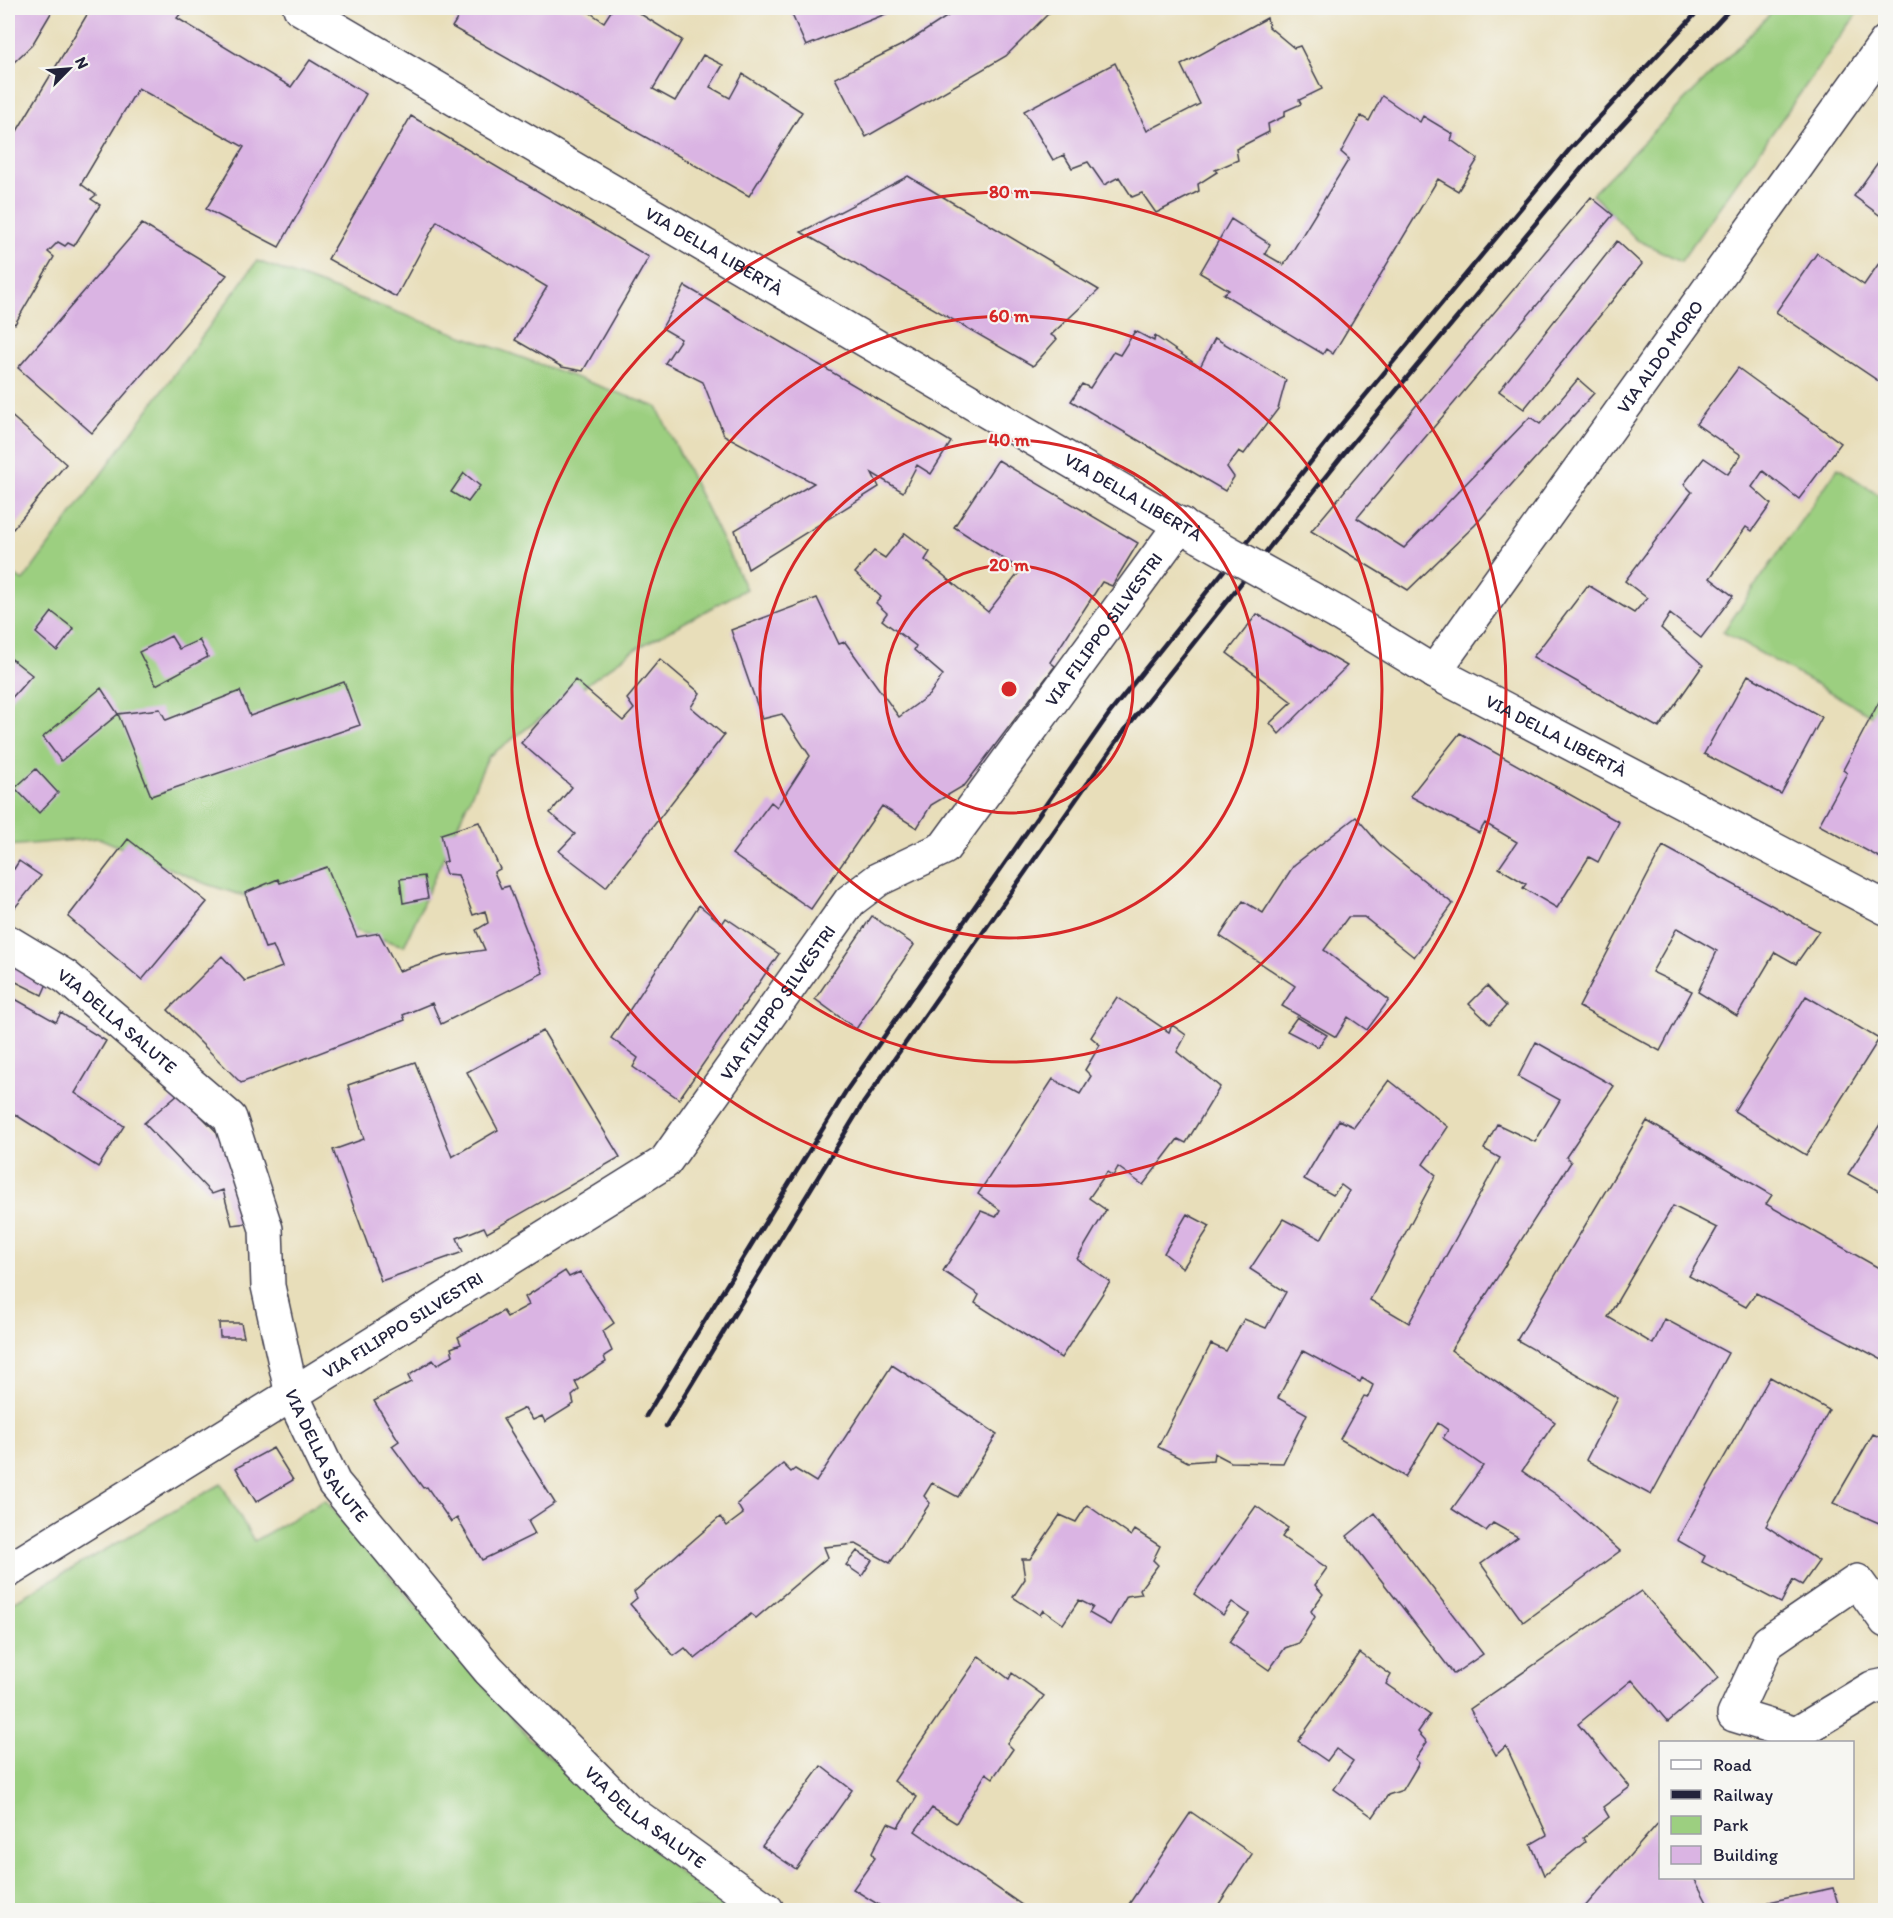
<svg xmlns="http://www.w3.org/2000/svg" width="1893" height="1918" font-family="Itim,sans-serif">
<rect width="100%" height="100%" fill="#f6f6f2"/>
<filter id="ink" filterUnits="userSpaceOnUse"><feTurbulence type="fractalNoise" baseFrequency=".0167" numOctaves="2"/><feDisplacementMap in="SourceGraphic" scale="12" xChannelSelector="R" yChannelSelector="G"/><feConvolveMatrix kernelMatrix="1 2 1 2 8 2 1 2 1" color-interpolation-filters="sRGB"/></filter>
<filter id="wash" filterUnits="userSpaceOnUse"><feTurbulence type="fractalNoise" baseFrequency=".008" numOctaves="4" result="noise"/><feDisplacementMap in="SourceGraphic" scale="24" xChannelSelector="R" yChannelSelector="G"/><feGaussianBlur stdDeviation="1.35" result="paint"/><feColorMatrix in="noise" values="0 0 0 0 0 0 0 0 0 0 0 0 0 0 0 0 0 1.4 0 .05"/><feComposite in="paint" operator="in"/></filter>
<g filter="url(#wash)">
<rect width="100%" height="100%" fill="#e8deba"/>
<path fill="#9ccf80" stroke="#5f785e" stroke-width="1.5" d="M1776,8H1861L1681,261L1637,240L1592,194Z
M257,261L657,407L746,589L632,651L488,757L404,946L206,884L99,838L8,846V571L23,581Z
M1838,468L1885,499L1883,722L1723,632Z
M221,1484L254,1541L325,1500L529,1738L688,1880L731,1910H8V1605Z"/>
<g id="blocks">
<path fill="#dab4e3" d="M8,8H54L32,45L13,63L8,59Z
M91,8H185L177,18L291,87L310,60L366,94L279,247L206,209L244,147L138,88L81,184L96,195L91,199L100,205L74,246L68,243L65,246L58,242L48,252L54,257L15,324L8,319V146Z
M464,8H583L604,22L613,8H631L682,40L653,89L675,101L703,55L723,65L710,87L730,98L743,74L802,112L749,196L452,27Z
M789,8H886L888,13L806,46Z
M960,8H1054L1006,56L866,137L835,78L908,42Z
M1267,18L1269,27L1294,48L1300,46L1322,89L1299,100L1301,104L1285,111V116L1268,124L1269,132L1236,149L1238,160L1215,170L1217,172L1198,184L1199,191L1156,213L1142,193L1132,197L1119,177L1104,185L1088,162L1072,168L1064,155L1053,160L1024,111L1115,63L1147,131L1200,104L1181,65Z
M1382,96L1420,122L1423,116L1453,134L1451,140L1478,159L1458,191L1438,179L1333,354L1326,349L1323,354L1223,294L1229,290L1200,273L1231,219L1270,244L1265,254L1284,265L1349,159L1341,152L1361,116L1369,121Z
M411,116L649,257L583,371L562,367L515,340L547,287L437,221L396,297L328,259Z
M1886,151V220L1854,196Z
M908,176L1099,290L1051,335L1057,339L1033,366L801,232Z
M1591,197L1613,215L1357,518L1404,548L1530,417L1540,424L1578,379L1594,393L1475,525L1408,590L1311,531Z
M142,224L227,275L92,433L18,368Z
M1617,241L1642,264L1524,409L1499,391Z
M1817,253L1864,285L1886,253V386L1776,312Z
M685,286L951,442L931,474L917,465L903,492L872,473L879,487L748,569L735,530L814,483L724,435L703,382L665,363L681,339L662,328Z
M1135,331L1154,341L1155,336L1200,367L1215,338L1286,380L1278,409L1244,454L1239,451L1227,467L1234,477L1225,491L1071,401L1082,384L1090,388L1113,352L1120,355Z
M1738,368L1841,443L1799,499L1763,471L1752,487L1771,504L1752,531L1746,527L1710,578L1733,596L1701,638L1670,614L1661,628L1703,665L1659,728L1533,657L1588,585L1634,613L1647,598L1625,581L1692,492L1684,484L1704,458L1728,474L1741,455L1696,424Z
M8,413L66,464L13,529L8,525Z
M998,460L1138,543L1112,586L1102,582L1050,662L1055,666L965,785L931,805L917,828L882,806L811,909L732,854L771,802L777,807L810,756L782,714L762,719L731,630L817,598L839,644L845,642L899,717L929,695L943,675L914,650L916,646L882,620L887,613L876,603L881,597L855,573L874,551L885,558L905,533L930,552L925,560L988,612L1021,570L954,527Z
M464,473L480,486L468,502L451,492Z
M52,612L74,629L57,651L36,633Z
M1257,614L1347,666L1279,734L1270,723L1292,702L1227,653Z
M171,636L179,649L199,640L208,657L156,685L139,652Z
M8,656L32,675L8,702Z
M660,659L700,693L691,707L724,735L606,887L559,851L575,834L550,813L572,787L521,743L575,680L623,721L634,709L627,699Z
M1748,675L1822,717L1781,794L1704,754Z
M344,682L360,725L151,796L118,714L160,709L166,720L240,691L250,716Z
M101,688L118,714L61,761L43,737Z
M1879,702L1886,706V861L1819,825L1847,773L1843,770Z
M1460,733L1619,822L1598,862L1589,857L1557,908L1523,888L1526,884L1499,868L1517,842L1485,823L1479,833L1410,796Z
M36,769L58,793L39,813L15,788Z
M1356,817L1381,846L1453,904L1414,957L1364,917H1348L1324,950L1389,1000L1367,1030L1348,1017L1336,1037L1282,1006L1295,986L1220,936L1243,901L1263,913L1294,865Z
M479,822L500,869L494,872L501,888L509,886L543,973L441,1024L432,1003L403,1015L405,1020L241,1083L168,1010L222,956L245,981L282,967L273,946L265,948L245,893L278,879L280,883L327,867L357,937L379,933L399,971L444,956L485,950L476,930L488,923L485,911L473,915L458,875L446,874L442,863L447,861L441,834Z
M128,839L207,902L142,980L68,917Z
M1663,846L1819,931L1796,964L1775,952L1737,1016L1698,992L1717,951L1677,928L1652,972L1692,991L1660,1051L1579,1007Z
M19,861L41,876L8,916V864L14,869Z
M424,876L428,898L403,903L400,879Z
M699,905L722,924L726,918L779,954L679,1099L633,1067L638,1058L611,1038Z
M872,916L914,945L856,1029L815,999Z
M8,945L49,979L42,995L8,978Z
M1487,986L1506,1006L1490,1024L1469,1004Z
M8,995L56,1022L61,1013L106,1041L75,1093L124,1126L98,1167L8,1110Z
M1806,996L1879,1039L1806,1155L1734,1111Z
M1117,997L1169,1032L1172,1025L1186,1035L1177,1052L1220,1087L1186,1143L1178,1139L1143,1185L1118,1167L1113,1176L1107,1172L1089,1198L1106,1210L1077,1259L1110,1282L1061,1358L975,1303L979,1295L943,1271L981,1211L996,1217L1000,1210L978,1194L1053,1079L1080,1094L1091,1076L1085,1070L1100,1045L1091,1037Z
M1297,1017L1327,1035L1318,1047L1287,1031Z
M543,1031L620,1157L487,1233L484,1227L457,1238L463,1252L381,1281L333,1150L364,1139L348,1085L415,1062L452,1157L498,1130L467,1072Z
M1536,1042L1614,1086L1566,1157L1571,1162L1451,1350L1555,1422L1522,1471L1557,1495L1620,1551L1523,1622L1481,1564L1518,1537L1493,1523L1486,1531L1452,1509L1483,1466L1443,1438L1448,1430L1438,1423L1405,1477L1340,1439L1364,1396L1368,1397L1373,1385L1362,1378L1360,1382L1303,1351L1278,1398L1307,1414L1283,1463L1231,1462L1214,1453L1213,1460L1188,1462L1158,1447L1211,1344L1226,1351L1244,1319L1266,1328L1286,1292L1250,1269L1283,1219L1321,1239L1349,1191L1341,1185L1333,1195L1304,1179L1339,1120L1354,1127L1389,1080L1448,1127L1423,1164L1436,1175L1370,1300L1409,1323L1500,1158L1484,1149L1497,1124L1535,1142L1560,1100L1518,1077Z
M179,1093L233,1149L249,1223L232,1225L223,1190L212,1194L144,1123Z
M1886,1115V1195L1848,1174Z
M1647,1121L1772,1195L1766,1204L1886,1272V1362L1756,1293L1746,1307L1689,1276L1717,1228L1673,1206L1608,1317L1653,1344L1665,1319L1728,1353L1651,1495L1586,1460L1618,1398L1517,1340Z
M1187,1214L1210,1226L1183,1268L1164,1253Z
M565,1271L569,1277L580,1272L614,1323L603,1331L612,1351L604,1356L606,1362L575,1382L579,1390L572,1396L574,1404L545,1422L542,1416L533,1420L525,1408L503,1419L555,1503L528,1521L535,1534L482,1560L457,1518L451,1522L427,1487L423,1488L392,1446L399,1441L374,1401L411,1382L408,1376L433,1360L437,1365L453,1355L451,1348L461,1344L458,1337L503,1311L507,1317L529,1305L525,1297Z
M219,1323H241L244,1337H220Z
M892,1365L997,1434L958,1497L932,1483L924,1496L930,1503L890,1563L856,1544L824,1547L828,1557L756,1618L751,1614L695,1659L685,1648L674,1656L630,1604L637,1598L634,1592L720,1517L727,1526L743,1514L737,1504L783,1464L791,1472L795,1469L816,1482Z
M1770,1377L1829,1410L1766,1526L1819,1561L1802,1585L1793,1580L1781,1603L1702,1562L1705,1556L1677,1540Z
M1873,1434L1886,1440V1526L1833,1503Z
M273,1448L293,1480L256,1502L236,1468Z
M1087,1505L1131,1536L1135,1530L1160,1546L1153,1560L1158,1565L1140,1589L1142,1594L1127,1596L1110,1625L1089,1613L1093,1607L1079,1600L1063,1624L1043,1610L1040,1615L1013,1597L1025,1579L1022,1559H1030L1060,1515L1076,1522Z
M1256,1506L1288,1528L1282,1537L1327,1568L1315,1585L1323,1594L1311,1611L1315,1617L1299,1643L1285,1648L1269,1670L1229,1642L1249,1614L1232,1602L1223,1615L1194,1594Z
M1375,1513L1483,1654L1454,1674L1347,1536Z
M857,1551L872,1560L862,1576L846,1565Z
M1641,1591L1719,1678L1668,1722L1632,1680L1578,1724L1630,1787L1603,1807L1609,1817L1583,1838L1585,1842L1544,1875L1531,1844L1547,1835L1506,1746L1496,1755L1470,1709Z
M1360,1653L1391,1675L1386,1684L1430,1715L1418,1732L1427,1742L1415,1759L1419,1763L1403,1790L1388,1795L1373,1817L1334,1789L1353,1761L1336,1749L1327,1761L1298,1741Z
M979,1656L1009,1679L1012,1673L1044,1696L1007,1743L1013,1749L993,1778L986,1773L956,1823L932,1808L915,1831L1029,1910H887L853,1889L875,1858L872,1853L888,1823L898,1827L917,1797L894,1781Z
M821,1766L852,1790L796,1869L762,1846Z
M1191,1812L1252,1854L1215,1910H1125Z
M1660,1821V1878H1694L1711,1910H1582Z
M1833,1888L1840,1910H1774L1769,1902Z"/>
</g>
</g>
<g filter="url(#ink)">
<use href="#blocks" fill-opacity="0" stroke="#403e4e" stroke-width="1.5"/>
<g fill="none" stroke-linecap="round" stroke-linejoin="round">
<defs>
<g id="street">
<path id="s1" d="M1434,672L1886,42"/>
<path id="s2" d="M8,942L66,977L230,1118L266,1229L268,1286L292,1395L334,1483L489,1670L627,1809L767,1910"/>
<path id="s3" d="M8,1571L665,1162L850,901L879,879L944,848L1181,524"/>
<path d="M1886,1621L1857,1581L1768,1642L1734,1715L1796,1734L1872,1688L1886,1685"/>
</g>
<g id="secondary">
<path id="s4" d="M300,8L1201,537"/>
<path id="s5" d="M1339,614L1434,672L1886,908"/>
</g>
</defs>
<use href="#street" stroke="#403e4e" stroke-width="36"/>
<use href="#secondary" stroke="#403e4e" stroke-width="36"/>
<use href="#street" stroke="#fff" stroke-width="33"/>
<use href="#secondary" stroke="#fff" stroke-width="33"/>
<path stroke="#22223b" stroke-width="4.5" d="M646,1416L846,1091L1109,714L1330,438L1569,150L1701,8
M666,1426L862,1105L1127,727L1345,452L1581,169L1731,8"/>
<defs>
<path id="secondary-bridge" d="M1201,537L1339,614"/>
</defs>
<use href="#secondary-bridge" stroke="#403e4e" stroke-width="36" stroke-linecap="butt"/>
<use href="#secondary-bridge" stroke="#fff" stroke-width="33"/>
</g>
</g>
<g fill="none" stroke="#d62828" stroke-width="3">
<circle cx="1009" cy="689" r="124"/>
<circle cx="1009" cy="689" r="249"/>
<circle cx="1009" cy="689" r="373"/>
<circle cx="1009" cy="689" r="497"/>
</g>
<g text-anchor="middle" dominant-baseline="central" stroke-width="4.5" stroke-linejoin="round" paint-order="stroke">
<g font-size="18" fill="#22223b" stroke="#f6f6f2">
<text stroke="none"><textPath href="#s4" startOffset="480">VIA DELLA LIBERTÀ</textPath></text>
<text stroke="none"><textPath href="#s1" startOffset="388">VIA ALDO MORO</textPath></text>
<text stroke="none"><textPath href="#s4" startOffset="966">VIA DELLA LIBERTÀ</textPath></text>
<text stroke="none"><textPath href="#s3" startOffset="1473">VIA FILIPPO SILVESTRI</textPath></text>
<text stroke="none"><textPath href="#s5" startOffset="249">VIA DELLA LIBERTÀ</textPath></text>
<text stroke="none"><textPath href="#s3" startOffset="969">VIA FILIPPO SILVESTRI</textPath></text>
<text stroke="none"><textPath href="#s2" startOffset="135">VIA DELLA SALUTE</textPath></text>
<text stroke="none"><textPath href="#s3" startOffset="465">VIA FILIPPO SILVESTRI</textPath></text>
<text stroke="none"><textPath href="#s2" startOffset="639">VIA DELLA SALUTE</textPath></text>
<text stroke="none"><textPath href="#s2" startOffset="1125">VIA DELLA SALUTE</textPath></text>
</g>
</g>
<circle cx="1009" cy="689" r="9" fill="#d62828" stroke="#f6f6f2" stroke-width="3"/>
<g font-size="18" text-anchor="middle" font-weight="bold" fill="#d62828" stroke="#f6f6f2" stroke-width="4.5" stroke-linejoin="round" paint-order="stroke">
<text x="1009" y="198">80 m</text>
<text x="1009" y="322">60 m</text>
<text x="1009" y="446">40 m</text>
<text x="1009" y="571">20 m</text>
</g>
<rect width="1893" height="1918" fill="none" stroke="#f6f6f2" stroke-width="30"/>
<rect x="1659" y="1741" width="195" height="138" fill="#f6f6f2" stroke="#a1a1a9" stroke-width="1.5"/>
<rect x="1671" y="1760" width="30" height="9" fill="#ffffff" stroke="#a1a1a9" stroke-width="1.5"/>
<text x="1713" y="1771" font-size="18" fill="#22223b">Road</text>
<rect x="1671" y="1790" width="30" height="9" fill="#22223b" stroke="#a1a1a9" stroke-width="1.5"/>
<text x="1713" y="1801" font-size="18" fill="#22223b">Railway</text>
<rect x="1671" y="1816" width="30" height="18" fill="#9ccf80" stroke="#a1a1a9" stroke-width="1.5"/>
<text x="1713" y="1831" font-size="18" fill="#22223b">Park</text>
<rect x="1671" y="1846" width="30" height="18" fill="#dab4e3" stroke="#a1a1a9" stroke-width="1.5"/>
<text x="1713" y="1861" font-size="18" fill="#22223b">Building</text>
<g transform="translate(69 69) rotate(65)" stroke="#f6f6f2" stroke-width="4.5" paint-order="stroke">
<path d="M0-4.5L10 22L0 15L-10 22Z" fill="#22223b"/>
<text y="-9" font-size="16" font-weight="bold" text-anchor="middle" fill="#22223b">N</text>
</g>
</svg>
